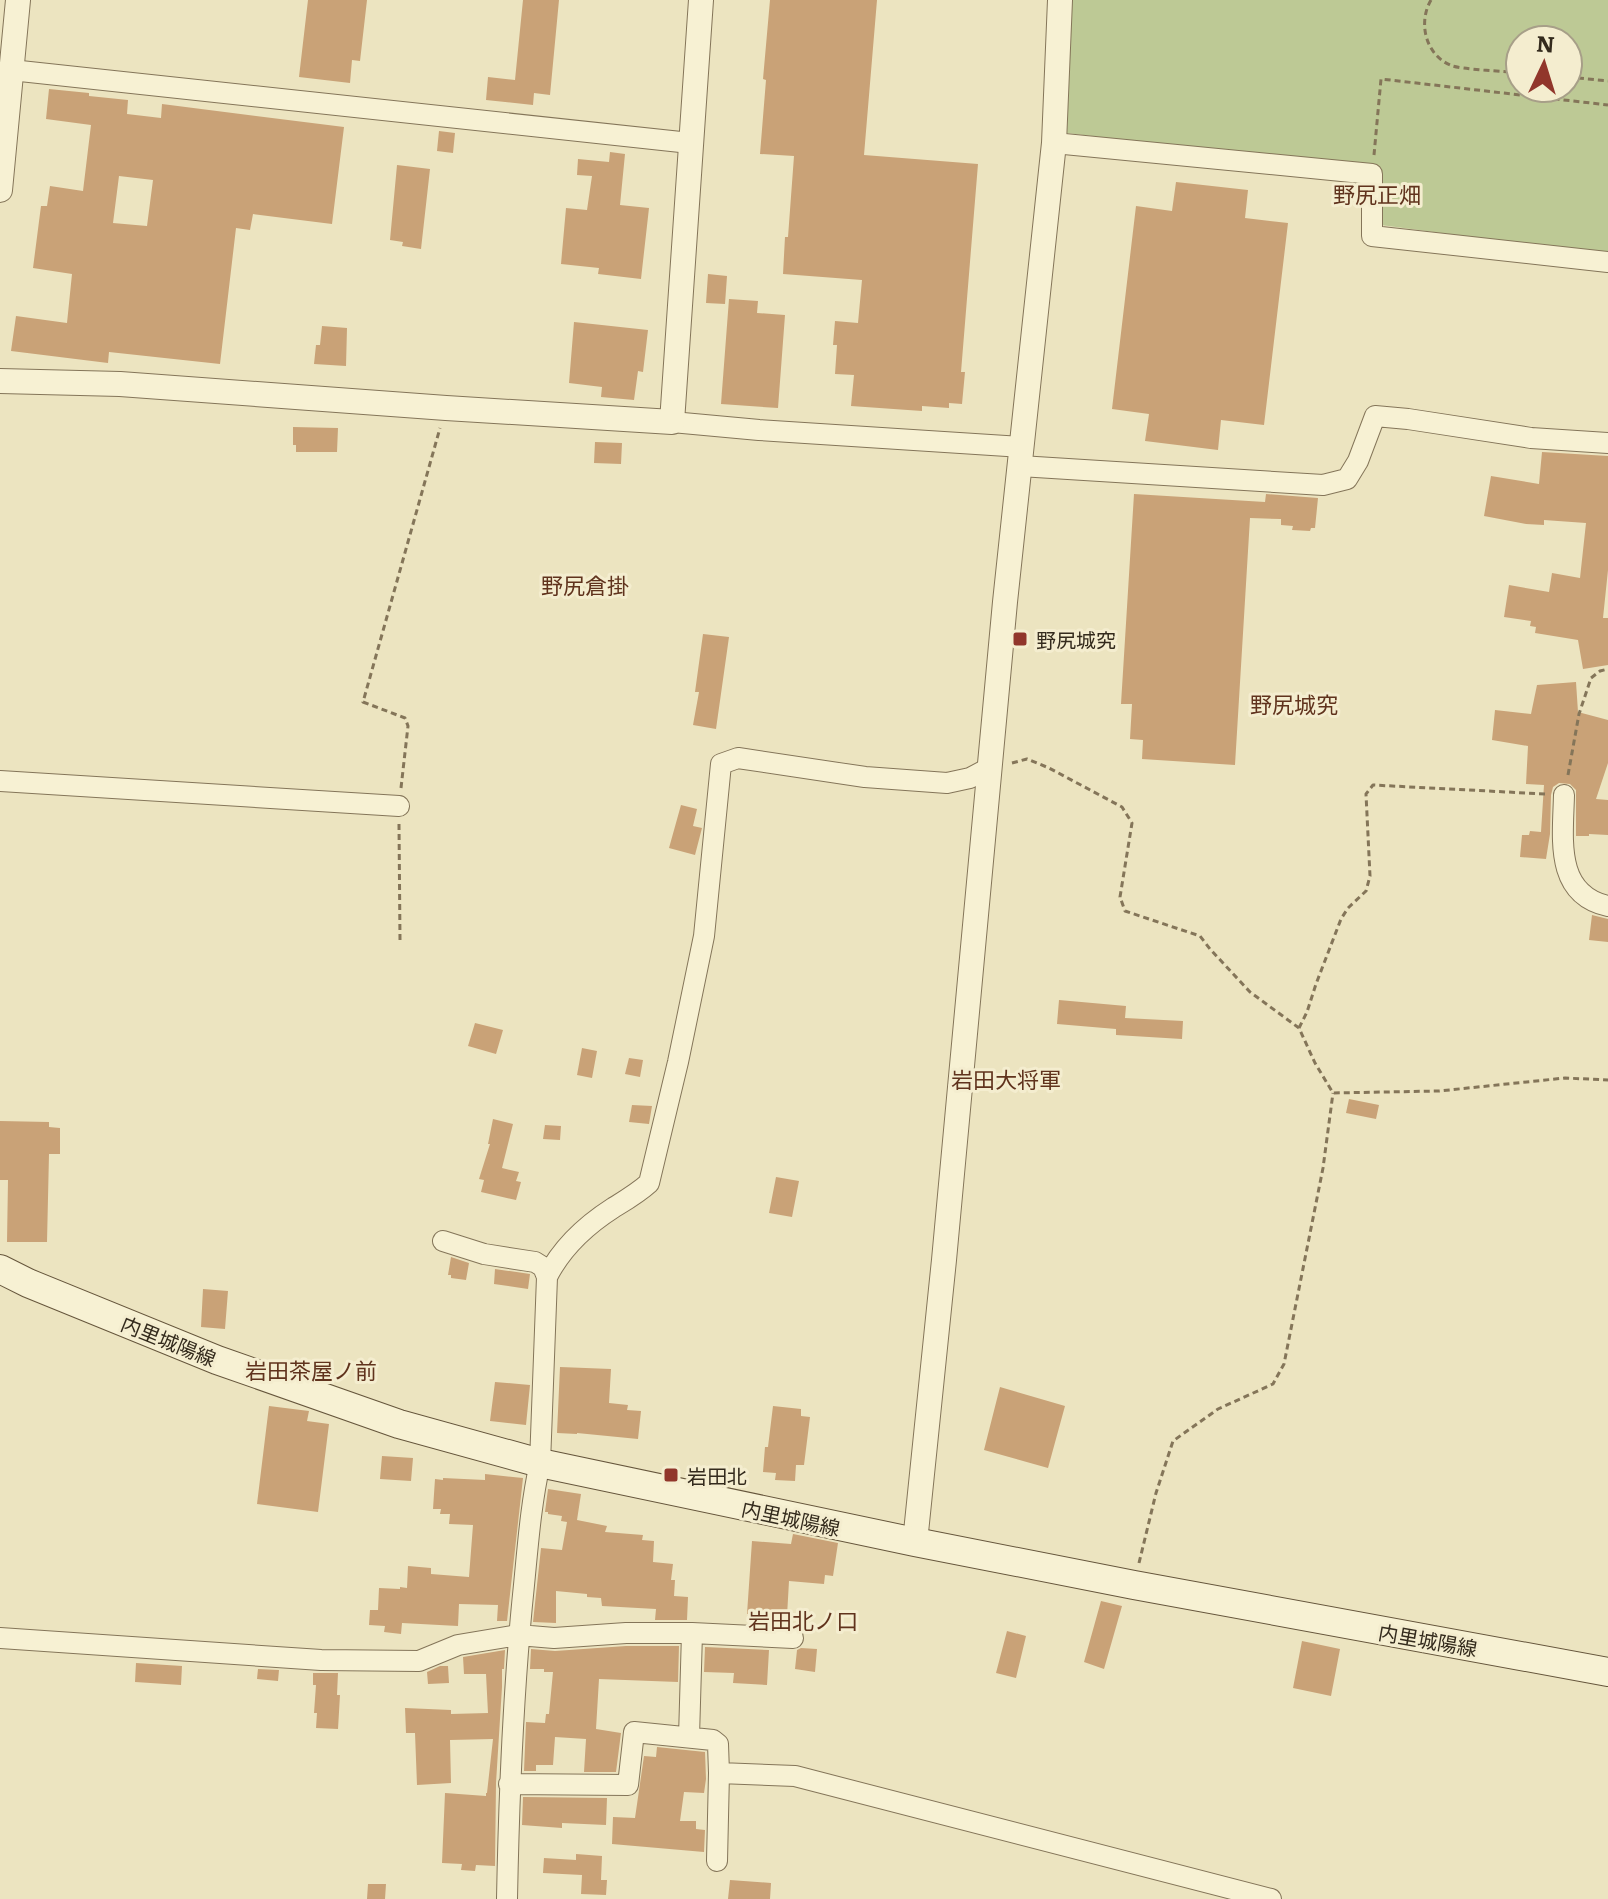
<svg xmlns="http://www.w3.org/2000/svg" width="1608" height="1899" font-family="Literata,'Noto Sans JP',serif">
<rect width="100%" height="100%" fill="#ece4c0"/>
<path fill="#bdc995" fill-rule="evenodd" d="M1072,0H1608V255L1381,225V171L1067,133ZM1520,40H1568V88H1520Z"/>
<path fill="#c9a277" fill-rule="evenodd" d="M308,0H367L360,61L352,60L350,83L299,77Z
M523,0H559L550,95L534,93L533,105L486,100L488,77L515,80Z
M770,0H877L864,155L978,164L961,372H965L962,404L949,403V408L922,406V411L851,406L854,375L835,374L837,345H833L835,321L858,323L862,280L783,274L785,237H788L794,156L760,154L766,80L763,79Z
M49,89L89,93V96L128,100L127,114L161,118L162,104L344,127L332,224L253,214L250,230L236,228L220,364L109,352L108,363L11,351L16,316L67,323L72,274L33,268L41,206H47L50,186L83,191L91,125L46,119ZM119,176L153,180L147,226L113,223Z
M439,131L455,133L453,153L437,151Z
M610,152L625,154L620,205L649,208L641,279L598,274L599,268L561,264L566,208L587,210L592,176L577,175L578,159L609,162Z
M397,165L430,169L421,249L402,246L403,242L390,240Z
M1176,182L1248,190L1245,218L1288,223L1264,425L1221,420L1218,450L1145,441L1149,414L1112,409L1136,206L1172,211Z
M708,274L727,276L725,304L706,303Z
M729,299L758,301L757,313L785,315L778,408L721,404Z
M574,322L648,330L643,372L638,371L634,400L601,397L602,387L569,383Z
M322,326L347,328L346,366L314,364L316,345H320Z
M293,427L338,428L337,452H296V445H293Z
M595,442L622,443L621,464L594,463Z
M1542,452L1608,456V570L1603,618H1608V665L1583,669L1578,640L1535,633L1536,627L1530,626L1531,621L1504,617L1509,585L1549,592L1552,573L1580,578L1586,523L1544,520V525L1526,524L1484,516L1491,476L1539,484Z
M1134,494L1265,502L1266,494L1318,498L1315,528H1311L1310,531L1292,530L1293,526L1281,525V519L1250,518L1235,765L1142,759L1143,740L1130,739L1132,704H1121Z
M703,634L729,637L716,729L693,725L699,692H695Z
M1576,682L1578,712L1608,720V763L1596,799L1608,800V835L1589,834V836H1576V790L1570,784L1559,783L1553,787L1551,795L1550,834L1546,859L1520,857L1522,835H1529L1530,831L1541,832L1544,785L1526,784L1528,746L1492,740L1495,710L1531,714L1537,685Z
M681,805L697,809L693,826L702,828L695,855L669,848Z
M1592,915L1608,919V942L1589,940Z
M1059,1000L1126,1006L1125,1018L1183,1021L1182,1039L1116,1035V1029L1057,1024Z
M475,1023L503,1030L496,1054L468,1046Z
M582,1048L597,1051L592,1078L577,1075Z
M629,1058L643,1060L640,1077L625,1074Z
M1349,1099L1379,1105L1376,1119L1346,1113Z
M632,1105L652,1106L649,1124L629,1122Z
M493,1119L513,1124L502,1168L519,1172L516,1181L521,1182L516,1200L481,1192L484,1180L479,1179L490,1144H488Z
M0,1121L49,1122V1127L60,1128V1154H49L47,1242H7L8,1180H0Z
M545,1125L561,1126L560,1140L543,1139Z
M776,1177L799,1181L792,1217L769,1213Z
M451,1257L469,1263L466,1280L451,1278V1275H448Z
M495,1269L530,1274L528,1289L494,1284Z
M203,1289L228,1291L225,1329L201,1327Z
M560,1367L611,1369L609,1403L628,1405L627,1410L641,1411L638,1439L577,1433V1434L557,1433Z
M495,1382L530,1385L526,1425L490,1421Z
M1000,1387L1065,1406L1048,1468L984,1450Z
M269,1406L309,1411L307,1421L329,1424L318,1512L257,1504Z
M773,1406L801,1409V1416L810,1417L804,1465H796L795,1481L775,1480L776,1473L763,1472L765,1447H768Z
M382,1456L413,1458L411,1481L380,1479Z
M485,1474L523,1478L507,1621H497L498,1605L459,1604L458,1626L402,1623L401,1634L384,1632L385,1626L369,1625L370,1610H378L379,1588L400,1589V1587L407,1588L408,1566L431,1568V1574L469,1577L473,1525L449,1524L450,1514H440L441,1509H433L435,1479L443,1480V1478L485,1480Z
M548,1489L581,1494L577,1520L607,1526L605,1532L643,1535L642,1540L654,1541L653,1562L673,1564L671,1580H675L674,1596L688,1597L687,1620H655L656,1609L602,1606L601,1598L587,1597V1594L556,1591V1623L533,1622L541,1548L562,1550L567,1522L561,1521L562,1516L548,1514V1512H545Z
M793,1534L838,1543L833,1576L825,1575L824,1584L789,1581L787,1616L747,1614L752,1541L791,1544Z
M1101,1601L1122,1606L1104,1669L1084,1662Z
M1007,1631L1026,1636L1016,1678L996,1673Z
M1302,1641L1340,1649L1331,1696L1293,1688Z
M626,1646H679L678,1682L599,1679L596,1729L621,1733L616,1772H584L586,1739L555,1737L553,1765H536V1771H524L526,1722L545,1723L546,1714H549L553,1672H544V1669H530L531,1649L555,1651Z
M705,1647L769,1650L767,1685L733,1683L734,1673L704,1672Z
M801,1648L817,1649L815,1672L795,1669L797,1650Z
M505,1650L504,1669H502V1687L496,1783L495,1866L476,1865L475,1871L461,1870L462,1864L442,1863L445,1793L486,1796V1793H487L493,1739L450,1740L451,1783L417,1785L415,1733H406L405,1708L451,1710V1714L488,1713L486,1674H464L463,1657Z
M136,1663L182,1666L181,1685L135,1682Z
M440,1666H448L449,1683L428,1684L427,1672Z
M258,1669L279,1670L278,1681L257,1679Z
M313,1673H338L337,1695H340L338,1729L316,1728L317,1713H314L316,1685H313Z
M657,1747L705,1752L706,1779L704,1793L684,1792L680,1821H696V1829L705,1830L704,1852L612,1844L613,1817L635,1818L644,1756L656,1757Z
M523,1797L607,1798L606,1825L562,1823V1828L522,1825Z
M576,1854L602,1856L601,1880H607L606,1895L581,1894L582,1875L543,1873L544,1858L576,1860Z
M730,1880L771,1883L770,1899H728Z
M368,1884H386L385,1899H367Z"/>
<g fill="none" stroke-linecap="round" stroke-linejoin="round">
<defs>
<path id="minor" d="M11,70L690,143
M1054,143L1372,174V236L1608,262
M672,422L759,430L1022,447
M1020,466L1323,485L1347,479L1358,461L1375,416L1408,419L1531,438L1608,443
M0,781L399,806
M1564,795C1563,838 1554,894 1608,906
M443,1241L484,1254L535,1262L543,1267L547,1277
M0,1638L321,1660L419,1661L458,1645L518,1635L554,1638L626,1633H692L793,1638
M689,1737L692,1633
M719,1773L795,1776L1271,1899
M509,1784L628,1785L634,1732L713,1740L718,1744L719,1773L717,1861
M507,1899C509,1794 513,1690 524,1585C528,1544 531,1503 540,1463L547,1277C562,1247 585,1226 613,1208C626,1200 638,1193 649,1183L678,1062L704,936L721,764L738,758L865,777L947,783L970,778L989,768"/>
<path id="tertiary" d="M0,190L18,0
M0,381L120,384L446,408L672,422L701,0
M915,1542L944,1260L1005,602L1054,143L1060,0"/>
<path id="secondary" d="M0,1269L28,1283L217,1360L399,1424L540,1463L915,1542L1134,1585L1608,1672"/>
</defs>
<use href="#minor" stroke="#847559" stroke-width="22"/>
<use href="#tertiary" stroke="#847559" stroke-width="26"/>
<use href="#secondary" stroke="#66563c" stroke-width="30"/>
<path stroke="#847559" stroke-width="3" stroke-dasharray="6 4" stroke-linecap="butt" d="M1431,0C1418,22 1425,54 1450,65C1461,70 1505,71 1520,73
M1568,77L1608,81
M1374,155L1381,79L1608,105
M1012,763L1027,759L1049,768L1122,807L1132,823L1120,897L1125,911L1200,936L1210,949L1250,992L1299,1028L1315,1063L1333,1093L1439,1091L1565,1078L1608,1080
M1568,775L1579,714L1591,678L1600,671L1608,669
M401,788L408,726L405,718L363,702L440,428
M399,824L400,940
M1299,1028L1307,1012L1316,984L1341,919L1348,908L1366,891L1370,876L1366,794L1373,785L1545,794
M1139,1563L1156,1493L1173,1441L1218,1409L1273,1384L1284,1364L1323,1168L1333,1093"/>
<use href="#minor" stroke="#f7f1d3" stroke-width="20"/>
<use href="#tertiary" stroke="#f7f1d3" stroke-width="24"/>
<use href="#secondary" stroke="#f7f1d3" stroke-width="28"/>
</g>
<g fill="#91362b" stroke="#f4edcf" stroke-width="3">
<rect x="1012" y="631" width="16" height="16" rx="4"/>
<rect x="663" y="1467" width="16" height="16" rx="4"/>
</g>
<g text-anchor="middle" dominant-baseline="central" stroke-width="6" stroke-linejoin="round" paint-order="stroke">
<g font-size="20" fill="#342b1d" stroke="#f4edcf" text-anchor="start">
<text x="1036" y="639">野尻城究</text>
<text x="687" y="1475">岩田北</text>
</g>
<g font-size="20" fill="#342b1d" stroke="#f4edcf">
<text transform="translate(169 1340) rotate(22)">内里城陽線</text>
<text transform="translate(791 1517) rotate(12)">内里城陽線</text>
<text transform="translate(1428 1639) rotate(10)">内里城陽線</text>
</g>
<g font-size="22" fill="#60331d" stroke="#f4edcf">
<text x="1377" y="193">野尻正畑</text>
<text x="585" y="584">野尻倉掛</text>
<text x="1294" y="703">野尻城究</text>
<text x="1006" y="1078">岩田大将軍</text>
<text x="311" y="1369">岩田茶屋ノ前</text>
<text x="803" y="1619">岩田北ノ口</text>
</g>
</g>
<g transform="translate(1544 64) rotate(4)"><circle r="38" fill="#f4edcf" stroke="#a79f88" stroke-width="2"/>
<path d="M0-6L14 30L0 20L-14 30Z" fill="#91362b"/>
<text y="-12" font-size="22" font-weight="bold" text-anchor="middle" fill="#342b1d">N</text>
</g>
</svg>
